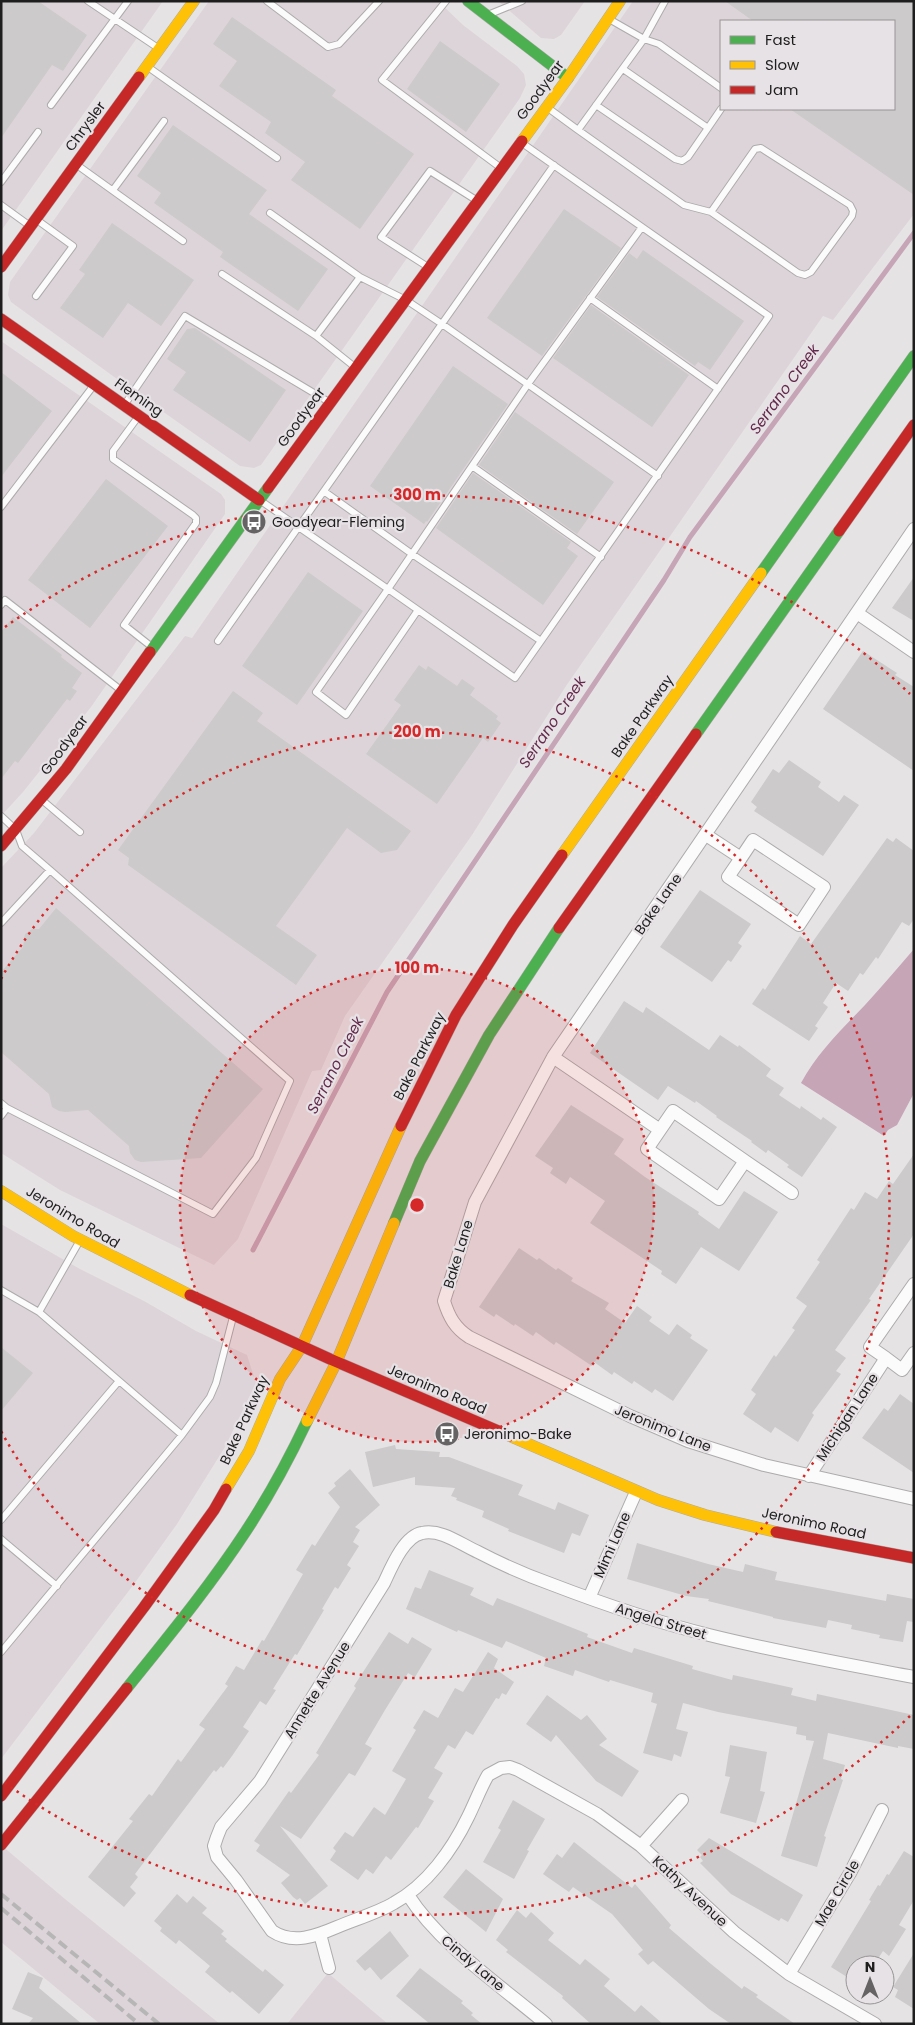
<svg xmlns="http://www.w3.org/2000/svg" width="915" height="2025" font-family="Poppins,sans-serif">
<rect width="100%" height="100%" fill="#e6e3e5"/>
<path fill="#ddd4d9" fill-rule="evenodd" d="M1,1H163L1,231Z
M209,1H438L463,25L517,66L524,74L526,85L520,98L261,465L254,468L240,466L128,387L11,302L8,295L10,282Z
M498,1H585L561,35L554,39L541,38Z
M633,1H914V214L833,320L823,316L566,686L472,835L345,1016L321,1070L312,1071L238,1239L214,1265L60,1190L1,1153V868L34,833L185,636L192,638ZM721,21H894V109H721Z
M1,341L221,494L225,500V514L91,707L23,792L1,816Z
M1,1224L80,1269L144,1301L196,1331L247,1355L256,1383L225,1447L177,1524L134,1584L1,1759Z
M1,1845L65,1899L220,2024H100L1,1942Z
M328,1973L388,2024H287Z"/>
<path fill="#c6a5b6" d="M914,949V1093L897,1125L888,1130L884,1136L801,1083C817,1053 842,1029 865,1005C882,986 898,968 914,949Z"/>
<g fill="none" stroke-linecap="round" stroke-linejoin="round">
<path stroke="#c6a5b6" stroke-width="5" d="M253,1250L387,992L664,580L690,537L914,233"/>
</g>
<path fill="#cccacb" d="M1,1H38L87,35L63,71L52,65L1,138Z
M725,1H914V195L790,109H894V21H753Z
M232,17L336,90L332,96L414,154L360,229L291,180L305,162L265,133L271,122L219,86L237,61L213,44Z
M440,41L500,84L466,132L407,89Z
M173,125L267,190L249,214L328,269L298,311L220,257L223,252L154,203L161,193L137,176Z
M564,209L621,248L542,356L487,318Z
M112,223L194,280L161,326L128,303L103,338L60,308L85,274L79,270Z
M643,250L744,321L710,370L698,362L695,366L597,297L629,253L637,259Z
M591,305L689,375L652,427L553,358Z
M195,328L286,390L250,442L173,390L186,372L167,359L187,329Z
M453,366L508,404L427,522L426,521L424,524L370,486Z
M1,372L52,411L1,477Z
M515,412L614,482L577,534L479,465Z
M473,473L571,542L567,548L578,556L543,605L436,528Z
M106,479L168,526L90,628L28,580Z
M308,572L363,611L297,705L242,666Z
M914,577V621L892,608Z
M13,617L62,655L61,657L82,673L72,688L77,691L70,701L67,699L18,763L15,761L1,779V632Z
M863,651L897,673L895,675L914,687V771L823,709Z
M419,665L426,670L428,666L457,686L462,679L475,688L470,695L498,716L496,719L501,723L488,742L483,738L437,804L366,754L401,705L394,700Z
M233,691L263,713L257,721L411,831L397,850L381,853L347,828L276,926L317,955L296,985L128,865L129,858L118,850Z
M789,760L821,782L818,787L839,802L844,795L859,805L823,856L754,811L757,807L751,802L773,769L779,773Z
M887,838L893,842L896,838L914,851V919L909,926L902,922L878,959L876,957L863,975L860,973L848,991L836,983L823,1003L828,1007L815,1026L818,1028L809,1041L752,1004L763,988L765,990L800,936L811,944Z
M700,890L751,924L738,943L742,946L731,962L728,960L712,982L660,947Z
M56,908L263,1089L201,1158L141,1162L135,1160L130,1153L129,1146L88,1110L65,1112L59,1111L52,1107L49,1094L1,1052V972L23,947L25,934L32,929H39Z
M624,1001L643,1013L646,1007L709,1050L720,1035L738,1047L739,1045L771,1069L766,1076L784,1088L779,1095L800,1109L801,1106L821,1120L823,1117L837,1127L802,1177L787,1167L789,1165L768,1150L766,1153L751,1142L752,1141L716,1117L717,1116L696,1101L695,1103L668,1086L658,1100L590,1053Z
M571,1105L624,1139L614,1154L645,1177L699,1212L698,1214L719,1229L744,1191L778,1212L739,1271L701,1247L676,1284L661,1274L662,1271L590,1223L605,1201L570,1177L566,1184L550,1173L553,1168L535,1156Z
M914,1154V1234L869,1299L871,1300L835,1350L846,1358L836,1371L841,1374L812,1413L814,1415L798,1442L775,1427L771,1433L743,1414L756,1394L751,1390L774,1355L776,1357L795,1330L792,1328L807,1306L796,1298L820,1262L817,1260L851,1208L854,1210L865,1192L877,1199L889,1181L893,1184Z
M519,1248L537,1260L539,1258L556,1270L558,1268L573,1278L571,1281L609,1303L605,1309L625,1323L637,1306L652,1317L649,1321L669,1335L677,1324L692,1335L690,1338L708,1350L673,1401L655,1389L652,1393L634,1381L632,1384L614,1372L612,1375L594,1362L592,1366L556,1342L554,1345L536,1332L533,1336L515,1324L514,1326L496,1314L494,1317L479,1307Z
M1,1347L33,1373L1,1411Z
M900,1394L914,1404V1473L862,1438L884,1408L888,1411Z
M395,1445L396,1449L440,1452L439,1457H449L523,1485L518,1495L555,1510L558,1502L589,1515L580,1536L572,1533L564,1553L508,1531L509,1529L482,1517L484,1511L456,1500L457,1498L451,1496L455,1488L415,1485V1477L373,1487L365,1452Z
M350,1469L380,1505L355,1527L360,1530L353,1542L359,1546L347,1565L351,1568L338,1589L335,1587L322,1609L324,1610L297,1655L295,1654L273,1689L276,1690L266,1705L260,1701L243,1727L249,1731L232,1756L223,1768L221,1766L216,1772L214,1770L135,1874L138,1877L130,1887L136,1893L124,1907L88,1877L133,1821L129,1819L149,1794L152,1796L178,1759L181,1762L205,1729L199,1725L228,1686L225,1684L236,1666L244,1670L262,1640L264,1641L303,1574L296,1570L312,1544L315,1546L340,1507L328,1493L336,1486L334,1483Z
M637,1543L708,1564L743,1572L745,1564L777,1572L775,1580L886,1601L887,1594L914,1599V1622L907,1621L903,1642L879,1638L880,1635L851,1629L852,1625L828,1620L826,1628L773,1618V1617L708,1601L709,1599L686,1596L627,1579Z
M429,1570L474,1588L470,1595L493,1606L497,1598L588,1634L587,1637L632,1653L634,1648L693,1666L692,1669L732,1680L733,1675L793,1688L791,1695L816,1701L817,1694L914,1715V1749L898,1746V1748L828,1733L823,1759L845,1765L841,1779L843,1780L824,1836L826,1837L817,1867L781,1856L814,1741L806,1740V1736L796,1734L797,1727L718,1712L683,1703L676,1729L688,1732L681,1757L674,1754L672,1761L643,1753L657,1704L651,1702L653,1693L610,1680L609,1682L575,1670L573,1676L544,1666L546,1658L506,1641L502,1648L458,1630L457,1632L406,1609L415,1587L421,1589Z
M389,1632L408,1644L412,1637L432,1649L415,1677L408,1673L385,1710L365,1744L372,1748L355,1776L349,1773L301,1839L280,1826L328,1886L305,1904L300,1898L297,1900L293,1897L281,1883L290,1875L256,1851L260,1845L254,1841L289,1791L291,1793L319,1755L316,1753L356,1688L354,1686Z
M488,1652L498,1659L494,1668L514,1682L506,1695L502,1693L499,1699L496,1698L473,1735L466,1731L455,1749L448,1745L434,1768L443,1773L428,1798L434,1801L418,1828L416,1827L391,1860L386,1856L373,1874L366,1869L358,1880L330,1860L336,1851L333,1848L345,1832L353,1837L374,1807L385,1815L406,1779L392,1771L416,1730L413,1728L424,1710L438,1718L455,1688L463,1692Z
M547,1695L581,1720L587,1715L607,1739L599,1745L639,1771L622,1797L596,1781L556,1735L551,1742L526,1724Z
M730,1745L767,1752L760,1791L765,1792L756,1823L720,1813L730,1777L725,1776Z
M513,1800L545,1819L527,1850L529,1851L514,1879L483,1862L501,1830L498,1828Z
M709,1838L803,1895L788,1922L781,1918L779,1921L731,1894L700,1863L703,1861L700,1857L702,1855L697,1850Z
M574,1842L632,1888L635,1884L671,1925L669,1928L711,1964L742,1989L744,1986L758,1995L756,1997L795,2024H731L709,2009L653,1961L648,1965L638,1954L643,1950L612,1914L573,1887L569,1892L543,1874L557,1854L562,1858Z
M904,1851L914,1857V1900L899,1925L906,1929L889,1956L883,1951L874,1965H855V1982L831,1967L871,1901L869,1900L878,1885L880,1886L887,1874L889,1875Z
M466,1869L503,1899L486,1932L443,1897Z
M177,1894L187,1903L193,1896L207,1908L202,1913L224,1931L221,1934L227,1939L225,1941L263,1972L265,1969L284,1985L259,2014L232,1991L230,1993L205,1972L210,1966L179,1940L176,1944L160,1931L162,1928L154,1921Z
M517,1910L526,1918L531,1912L554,1933L548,1940L580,1965L585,1959L610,1979L604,1986L635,2012L641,2005L663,2024H591L562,1998L563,1996L506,1952L508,1950L496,1940Z
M390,1931L409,1956L381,1980L370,1967L365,1971L356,1961Z
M914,1953V2009L895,1997L898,1990L893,1987Z
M420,1968L463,2001L461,2003L473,2013L471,2015L482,2024H430L396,1996Z
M28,1972L43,1978L39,1988L82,2024H28L33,2018L12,2009Z"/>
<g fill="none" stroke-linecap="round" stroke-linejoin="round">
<defs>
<path id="lane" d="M88,1L158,48
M267,1L328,47L339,44L379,1
M446,1L382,80L501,168
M665,1L644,39L659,44L721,88
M490,14L522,1
M148,67L277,158
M623,69L708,128L721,109
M51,105L128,1
M596,105L675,159L682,161L688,157L708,128
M548,108L578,130L644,39L609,19
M578,130L684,205L711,212L798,273L805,275L811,272L852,216L853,211L850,205L761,148L755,149L711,212
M77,165L183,241
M1,182L38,132
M113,190L164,121
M1,205L30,226
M270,213L360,277L406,300L442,324L658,476
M428,267L381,237L430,171L476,200
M222,274L316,336
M36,296L73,246L37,220
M590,298L718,389
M356,368L316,336L360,277
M125,404L185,316L329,402
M138,417L113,451V459L193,515L196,518V523L124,625L152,647
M472,466L601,557
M325,492L412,554L541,641
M261,501L388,589L316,692L346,715L418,610L515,678L769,316L522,143
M1,507L94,385
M1,605L5,600L122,691
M418,610L388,589L528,384L642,227
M218,641L554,165
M42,800L80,832
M1,816L16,830L22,846L50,870
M1,923L50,870L290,1081L256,1158L213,1214L7,1108L1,1103
M1,1116L7,1108
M1,1290L39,1312L182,1435
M39,1312L79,1242
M1,1520L119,1381
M1,1539L57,1586
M1,1652L182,1435L210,1397L216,1383L233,1317"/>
<path id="street" d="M914,529L553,1057L475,1202L444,1301C449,1317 455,1328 469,1337L630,1416L688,1441L764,1465L914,1499
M857,613L914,652
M706,835L741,858L728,877L799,925L824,887L753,840L741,858
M553,1057L660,1130L647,1149L719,1199L745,1161L673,1111L660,1130
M745,1161L792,1193
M886,1358L870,1347L914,1284
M809,1476L886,1358L902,1370L914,1353
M589,1598L636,1492
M641,1846L682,1800
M408,1895C440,1945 500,1985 546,2024
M320,1934L329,1968
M789,1974L850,1873L882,1810
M875,2024L789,1974L734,1932L641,1846L597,1814L518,1770L510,1767L501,1768L488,1775C480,1789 475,1803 468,1817C452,1850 427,1885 394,1903C377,1913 356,1919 337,1927C316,1936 293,1945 272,1931L236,1880L217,1857L214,1846L217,1837L221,1827L260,1781L384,1583C391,1568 404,1536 422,1533C442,1529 460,1544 478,1552C501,1564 526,1575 551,1584C603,1604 656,1622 709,1635C777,1652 845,1664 914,1677"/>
<path id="fast" d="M468,1L568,78
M761,573L914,356
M150,652L268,488
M696,734L839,531
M394,1223L420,1161L489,1035L559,928
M127,1688C168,1637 210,1586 246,1531C269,1496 289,1459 307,1421"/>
<path id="slow" d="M139,77L194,1
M522,141L568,78L620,1
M562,855L761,573
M1,1191L73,1236L190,1295
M307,1421L336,1363L394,1223
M510,1436L658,1500L705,1515L776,1532
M226,1489L249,1451L280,1379L302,1346L401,1126"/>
<path id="jam" d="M1,267L139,77
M1,319L259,500
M268,488L522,141
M839,531L914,425
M1,846L66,769L150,652
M559,928L696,734
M401,1126L456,1015L513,925L562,855
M190,1295L330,1359L510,1436
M776,1532L914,1558
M1,1796L144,1607L214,1510L226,1489
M1,1845L127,1688"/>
</defs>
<use href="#lane" stroke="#adabac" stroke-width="8"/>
<use href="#street" stroke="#adabac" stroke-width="14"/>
<use href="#fast" stroke="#adabac" stroke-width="12"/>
<use href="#slow" stroke="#adabac" stroke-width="12"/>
<use href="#jam" stroke="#adabac" stroke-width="12"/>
<use href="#lane" stroke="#fbfbfb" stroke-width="6"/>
<use href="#street" stroke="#fbfbfb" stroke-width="12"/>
<use href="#fast" stroke="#4caf50" stroke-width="11"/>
<use href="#slow" stroke="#ffc107" stroke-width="11"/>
<use href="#jam" stroke="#c62828" stroke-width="11"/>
<path stroke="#b7b6b7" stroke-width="4" stroke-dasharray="10 5" stroke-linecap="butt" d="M1,1894L159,2024
M1,1908L139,2024"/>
</g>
<circle cx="417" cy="1205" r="237" fill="#d62828" fill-opacity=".12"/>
<g fill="none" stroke="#d62828" stroke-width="2.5" stroke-dasharray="2.5 5">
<circle cx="417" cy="1205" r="237"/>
<path d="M1 979A473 473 0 1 1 1 1431"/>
<path d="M910 1716A710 710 0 0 1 5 1783M5 627A710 710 0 0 1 910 694"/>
</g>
<defs>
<symbol id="bus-disc" viewBox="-11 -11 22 22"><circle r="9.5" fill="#656364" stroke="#e7e2e5"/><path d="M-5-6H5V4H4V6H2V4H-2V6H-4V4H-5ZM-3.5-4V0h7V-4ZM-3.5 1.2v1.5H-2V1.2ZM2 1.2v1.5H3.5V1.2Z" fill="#fff"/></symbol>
</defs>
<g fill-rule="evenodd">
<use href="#bus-disc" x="240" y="508" width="28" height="28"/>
<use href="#bus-disc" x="433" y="1420" width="28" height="28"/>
</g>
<g text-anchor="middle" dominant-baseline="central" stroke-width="4.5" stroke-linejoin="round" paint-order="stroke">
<g font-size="14" fill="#1f1e1f" stroke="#e7e2e5">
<text transform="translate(540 90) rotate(-54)">Goodyear</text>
<text transform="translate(85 126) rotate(-54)">Chrysler</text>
<text transform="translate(139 397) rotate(35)">Fleming</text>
<text transform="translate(301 417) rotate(-54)">Goodyear</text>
<text transform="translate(642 716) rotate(-55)">Bake Parkway</text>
<text transform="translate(64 745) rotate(-54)">Goodyear</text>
<text transform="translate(658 904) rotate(-55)">Bake Lane</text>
<text transform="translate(419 1056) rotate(-63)">Bake Parkway</text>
<text transform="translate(73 1217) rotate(31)">Jeronimo Road</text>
<text transform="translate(458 1254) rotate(-73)">Bake Lane</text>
<text transform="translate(437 1389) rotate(23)">Jeronimo Road</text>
<text transform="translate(847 1417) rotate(-57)">Michigan Lane</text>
<text transform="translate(244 1420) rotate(-65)">Bake Parkway</text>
<text transform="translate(663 1428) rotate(22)">Jeronimo Lane</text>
<text transform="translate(814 1523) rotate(12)">Jeronimo Road</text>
<text transform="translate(612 1545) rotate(-66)">Mimi Lane</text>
<text transform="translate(661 1621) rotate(17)">Angela Street</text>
<text transform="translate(317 1690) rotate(-58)">Annette Avenue</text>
<text transform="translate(690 1891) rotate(43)">Kathy Avenue</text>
<text transform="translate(837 1893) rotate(-60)">Mae Circle</text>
<text transform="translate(473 1963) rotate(40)">Cindy Lane</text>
</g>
<g font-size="14" fill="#1f1e1f" stroke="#e7e2e5" text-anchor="start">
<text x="272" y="522">Goodyear-Fleming</text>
<text x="464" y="1434">Jeronimo-Bake</text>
</g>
<g font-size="15" font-style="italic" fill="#63284b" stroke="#e7e2e5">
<text transform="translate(784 389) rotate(-54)">Serrano Creek</text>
<text transform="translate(552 722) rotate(-56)">Serrano Creek</text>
<text transform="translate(335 1065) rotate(-63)">Serrano Creek</text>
</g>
</g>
<circle cx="417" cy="1205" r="8" fill="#d62828" stroke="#e7e2e5" stroke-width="2.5"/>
<g font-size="15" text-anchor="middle" font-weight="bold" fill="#d62828" stroke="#e7e2e5" stroke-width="4.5" stroke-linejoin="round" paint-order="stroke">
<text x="417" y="500">300 m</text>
<text x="417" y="737">200 m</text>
<text x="417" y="973">100 m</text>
</g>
<rect width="915" height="2025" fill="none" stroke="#1f1e1f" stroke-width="5"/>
<rect x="720" y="20" width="175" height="90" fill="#e7e2e5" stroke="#979496"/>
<rect x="730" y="36" width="25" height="8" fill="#4caf50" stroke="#979496"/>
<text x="765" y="45" font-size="15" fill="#1f1e1f">Fast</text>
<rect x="730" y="61" width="25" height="8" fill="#ffc107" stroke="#979496"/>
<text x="765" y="70" font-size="15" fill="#1f1e1f">Slow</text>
<rect x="730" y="86" width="25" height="8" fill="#c62828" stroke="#979496"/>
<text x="765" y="95" font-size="15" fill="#1f1e1f">Jam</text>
<g transform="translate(870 1980)"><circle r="24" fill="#e7e2e5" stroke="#979496"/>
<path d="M0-4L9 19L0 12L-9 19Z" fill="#656364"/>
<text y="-8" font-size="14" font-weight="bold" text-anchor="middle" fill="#1f1e1f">N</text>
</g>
</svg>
